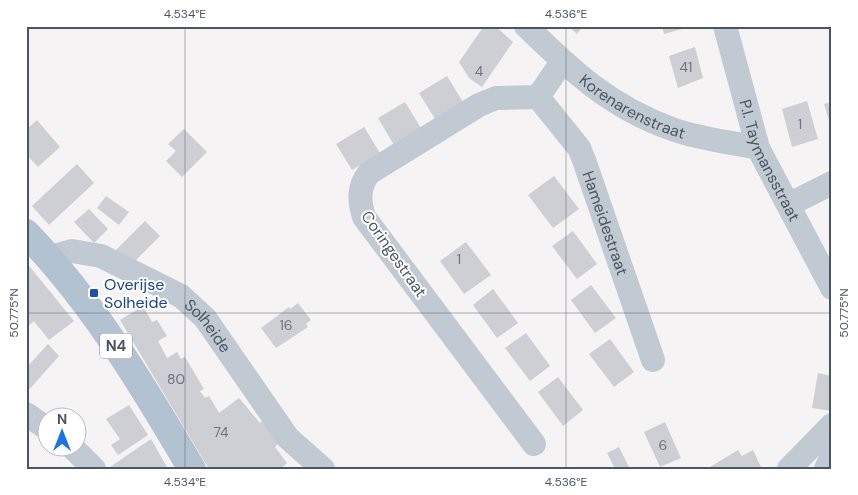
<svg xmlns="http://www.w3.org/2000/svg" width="858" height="495" font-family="'DM Sans',sans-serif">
<rect width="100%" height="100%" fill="#f5f3f3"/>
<path fill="#cdcfd5" d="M484,26H495L513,42L482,87L469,78L459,62Z
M568,26H583L577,34Z
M662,26H689V27L664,34Z
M695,47L703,78L678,88L669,56Z
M447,76L463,102L435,119L419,93Z
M807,101L818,139L792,147L782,109Z
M405,102L421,128L394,145L378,118Z
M832,102V127H831L824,104Z
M37,120L60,147L38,167L26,154V130Z
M364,127L380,153L352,170L336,144Z
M184,129L207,152L182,177L166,161L176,151L168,144Z
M77,164L94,183L49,225L32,206Z
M554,176L579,209L553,228L528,195Z
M106,196L129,212L119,225L97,208Z
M89,209L108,229L94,243L74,222Z
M145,221L160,236L134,262L115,251Z
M573,231L597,264L577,279L552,246Z
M466,242L491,275L464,294L440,261Z
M26,262L74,321L49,340L34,321L26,328Z
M591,285L616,318L595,333L571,300Z
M493,289L518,323L497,338L473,305Z
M298,303L311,320L306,324L308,327L276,348L261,328L289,307L290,309Z
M143,306L152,322L157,320L167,336L158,341L167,358L177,352L181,359L185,357L204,389L200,391L205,398L209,396L219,413L239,398L260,423L266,418L283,439L275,447L287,463L280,469H209L120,320Z
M526,333L550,366L530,381L505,348Z
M610,339L634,372L614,387L589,354Z
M48,344L59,356L26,393V368Z
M818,373L832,376V411L812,408Z
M558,377L583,410L563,426L538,392Z
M129,405L148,435L118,455L111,445L120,439L106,419Z
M665,422L681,458L660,467L644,432Z
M151,439L168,469H107Z
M619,447L630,469H615L607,453Z
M738,450L742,456L753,450L762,469H711L710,467Z"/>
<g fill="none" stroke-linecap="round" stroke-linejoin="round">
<g stroke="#c1cad2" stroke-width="24">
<path id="s1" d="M526,26C572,71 610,107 672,129C699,139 730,142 758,148"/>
<path id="s2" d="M725,26L758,148L832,288"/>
<path id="s3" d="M538,97L579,148L584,160L653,360"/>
<path d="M790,204L832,183"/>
<path id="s4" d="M50,257L72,251L101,256L181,296L205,318L288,438L323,469"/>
<path d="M26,414L48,429"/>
<path d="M534,444L364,217C359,201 358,187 369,173L479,105L496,98L538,97L562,62"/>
<path d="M73,448L94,469"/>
<path d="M789,469L832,425"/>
<path d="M826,469L832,456"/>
</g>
<path stroke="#b3c2d1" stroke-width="28" d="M26,233C93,302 143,386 192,469"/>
</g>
<path fill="none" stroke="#4a5661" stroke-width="1" stroke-opacity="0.45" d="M185,26V469M566,26V469M26,313H832"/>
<rect fill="#1a4fb4" stroke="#fff" stroke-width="2" x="89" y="288" width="10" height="10" rx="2.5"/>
<g text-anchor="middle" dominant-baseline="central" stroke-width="4" stroke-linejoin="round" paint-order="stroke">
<g font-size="14" fill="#6b747e">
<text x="686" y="67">41</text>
<text x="479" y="71">4</text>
<text x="800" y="124">1</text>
<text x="459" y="259">1</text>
<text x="286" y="325">16</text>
<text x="176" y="379">80</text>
<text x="221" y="432">74</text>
<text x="663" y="445">6</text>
</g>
<rect fill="#fff" stroke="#808990" stroke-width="1" x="100" y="333.5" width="32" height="25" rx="4"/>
<g font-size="15" font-weight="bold" fill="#4a5661">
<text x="116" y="346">N4</text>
</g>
<g font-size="16" fill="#4a5661" stroke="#fff">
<text stroke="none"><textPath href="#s1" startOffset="135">Korenarenstraat</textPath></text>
<text stroke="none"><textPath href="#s2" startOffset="142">P.I. Taymansstraat</textPath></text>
<text stroke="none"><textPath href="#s3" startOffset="145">Hameidestraat</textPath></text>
<text transform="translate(394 254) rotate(55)">Coringestraat</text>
<text stroke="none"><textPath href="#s4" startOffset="182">Solheide</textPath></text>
</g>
<g font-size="16" fill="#164399" stroke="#fff" text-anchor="start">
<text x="104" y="284">Overijse<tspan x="104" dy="18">Solheide</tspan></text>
</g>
</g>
<rect width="858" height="495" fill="none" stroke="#ffffff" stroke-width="55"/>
<g transform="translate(62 432)"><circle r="24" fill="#ffffff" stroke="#b7bbc0"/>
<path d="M0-4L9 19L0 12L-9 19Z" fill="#1a73e8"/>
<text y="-8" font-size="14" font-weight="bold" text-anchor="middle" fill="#4a5661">N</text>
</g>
<rect x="28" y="28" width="802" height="440" fill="none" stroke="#4a5661" stroke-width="2"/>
<g font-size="12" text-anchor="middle" fill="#4a5661">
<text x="185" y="18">4.534°E</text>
<text x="566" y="18">4.536°E</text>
<text transform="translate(14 313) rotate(-90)" y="4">50.775°N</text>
<text transform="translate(844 313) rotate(-90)" y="4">50.775°N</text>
<text x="185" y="486">4.534°E</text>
<text x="566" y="486">4.536°E</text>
</g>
</svg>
